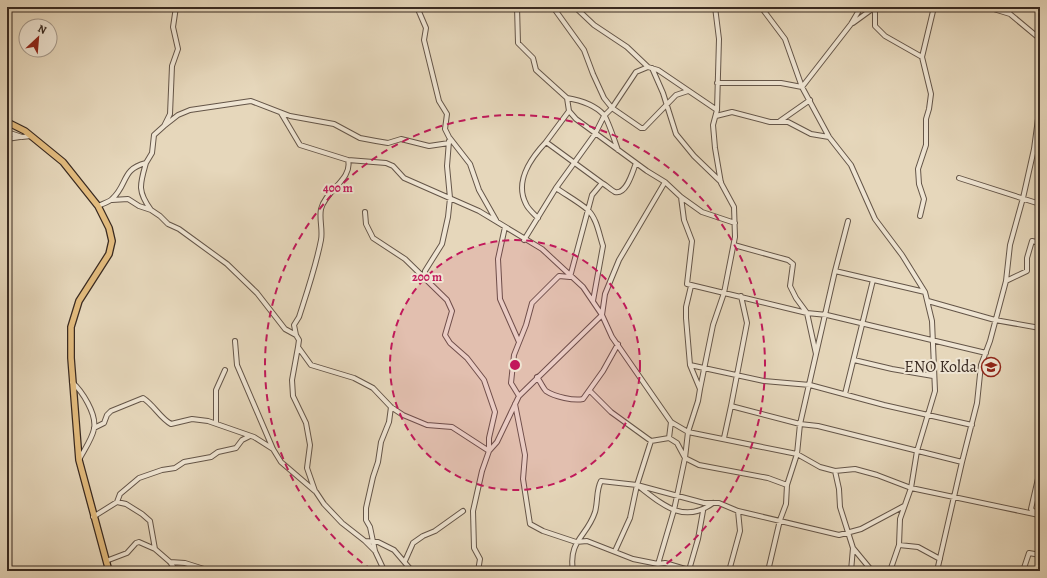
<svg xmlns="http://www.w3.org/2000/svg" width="1047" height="578" font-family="Alegreya,serif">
<rect width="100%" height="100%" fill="#e6d7bb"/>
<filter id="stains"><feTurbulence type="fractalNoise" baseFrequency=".005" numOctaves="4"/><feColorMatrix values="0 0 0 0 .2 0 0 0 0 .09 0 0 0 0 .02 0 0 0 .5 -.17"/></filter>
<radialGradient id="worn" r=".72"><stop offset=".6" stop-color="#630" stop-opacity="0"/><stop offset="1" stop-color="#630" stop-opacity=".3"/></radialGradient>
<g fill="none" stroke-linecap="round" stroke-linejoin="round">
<defs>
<path id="minor" d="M417,7L426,28L424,40L439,101L447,114L445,129L449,137L470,164L479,190L496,220
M517,7L518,43L533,58L536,70L567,98L569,111L576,119L647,171L665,182L681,197L702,212L735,223
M553,7L584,50L593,74L604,98L612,108L641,128H644L676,95L688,91
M575,7L594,25L627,47L648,67
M761,7L785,39L802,87L829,137L851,165L875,219L902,255L925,292L835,271L800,424L818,426L962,462L937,571
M875,7V26L885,36L922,57
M987,7L1010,14
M1006,7L1010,14L1040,39
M853,23L875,7
M652,68L663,93L676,134L694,156L721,182
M717,83H781L802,87L851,24L861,7
M567,98C579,100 595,105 604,115C608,120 615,142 618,150
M281,113L300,145L348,160L386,163L393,166L404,178L479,211L542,249L583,287L602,315L612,337L671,422L688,432L797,454L820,467L835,471L855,469L877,475L911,488L1039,515
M716,116L732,112L770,122H788L811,134L829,137
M780,121L810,100
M164,126L178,115L190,110L251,101L290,116L334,124L360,138L376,141L388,143L401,139L429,146L449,143
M7,132L22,137L31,136
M7,139L20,137
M146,163C140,184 137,191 151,210
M959,178L1040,204
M602,183C606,185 611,190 615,192C627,195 633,170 636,163
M556,188C566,195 579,202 588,210C597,219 599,234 603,246L593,301
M681,197L684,220L692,241L687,284L807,313L827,315L986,353
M112,200L128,199L139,206L151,210L160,216L168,224L179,229L227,264L257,293L285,329L296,335L299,340L298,347L311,365L354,378L373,388L391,407L403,415L427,425L452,427L489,451
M98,206C102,204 109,202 112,199C128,185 121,169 146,163L152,153L154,135L164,126L170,114L172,66L178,49L173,27L176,7
M365,212L366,224L373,238L405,259L447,300L452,311L445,335L450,343L467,358L484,380L495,412L489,438V451
M920,216L924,199L919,184L918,169L926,145V119L929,109L931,94L922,57L934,7
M538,218C534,214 528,209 526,204C514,181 531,158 546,142
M505,227L498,259L500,299L519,342
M524,240L556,188L595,134L604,116L612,108L636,72L648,67L658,70L717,110
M734,245L788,260L793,264L790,286L796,298L807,313L816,354
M835,271L848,221
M425,278V271L442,244L448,217L450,198L447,166L449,141
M1006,281L1010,245L1023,198L1034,149L1040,104
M741,296L747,323L731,406L800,424L797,454L787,485L786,504L780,520L768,571
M928,301L995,320L1040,328
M296,335L294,325L299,317C307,292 316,266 321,240C323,230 319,219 321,209C325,191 353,179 348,160
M235,341L237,365L273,449L281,462L316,492L324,504L342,523L365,541L378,542L394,550L412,571
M298,347L292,380L293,396L306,423L310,445L307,468L315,491
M854,360L892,369L933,376
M690,365L764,381L810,385L884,405L972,425
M537,377C540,381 543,388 546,391C555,397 574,401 583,399L603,371L618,344
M72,382C82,391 97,414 94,429C92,439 84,450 79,460
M700,389L713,325L724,293L735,237L734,207L721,183L715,148L713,125L717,110L719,39L715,7
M590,391L611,412L651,441L669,438
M845,394L873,280
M519,396L602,315L605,294L619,260L665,182
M515,404L525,455L523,479L530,524L543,531L576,542L587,541L633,559L658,564L665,563L692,571
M671,422L669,438L677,443L685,458L699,465L768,478L787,485
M216,423V390L225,370
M94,428L104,423L107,415L111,411L143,398C154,405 160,418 171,424L192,419L208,421L254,437L273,449
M724,438L731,406
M651,441L637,485C662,504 683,525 713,503
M962,462L977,403L981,365L990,341L1006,281L1027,271V258L1032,241L1040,243
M835,471L839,489L840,507L853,548L851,571
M117,502L120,494L139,478L162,470L175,468L184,462L211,457L218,452L236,448L242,440L250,436
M1038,515L1031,509L1040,470
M93,517L117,502L126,504L142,514L150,521L155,549L170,562L176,571
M365,541L375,551L383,568L382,571
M899,545L918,547L940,559
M853,548L872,571
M375,551L370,527L366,520V508L373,477L378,462L381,442L389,422L391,407
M615,551L630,518L637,485
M106,561L127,553L136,543L139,542L155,549
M405,561L413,543L423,536L435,531L463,511
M170,562L185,563L204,569L226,571
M689,570L698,539L703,511
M478,571L480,559L474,548L473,511L482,471L489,451L497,442L519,396L511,383L514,355L526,325L532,303L559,276L570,277L592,195L602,183L546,142L569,111
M546,571H566
M573,571C568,540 587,537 595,512C598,502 596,490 601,481L637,485L704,503H719L738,511L839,535L861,529L904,506
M656,571L674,510L685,458L688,432L698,401L700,389L690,365L686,318V307L691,286
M729,571L740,531L738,511
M890,571L899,545L900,519L911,488L917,451L935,391L932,321L925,292
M1023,571L1029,553L1040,555"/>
<path id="major" d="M7,122L25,131L63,162L98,206L109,228L112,241L109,254L79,301L71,327V358L79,460L109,571"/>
</defs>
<use href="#minor" stroke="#645548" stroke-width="6"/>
<use href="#major" stroke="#392a21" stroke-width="8"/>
<use href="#minor" stroke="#efe5d3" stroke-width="4"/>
<use href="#major" stroke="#e3bc7e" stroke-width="5.5"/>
</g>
<circle cx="515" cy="365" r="125" fill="#c2185b" fill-opacity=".12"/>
<g fill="none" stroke="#c2185b" stroke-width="2" stroke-dasharray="7 5">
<circle cx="515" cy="365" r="125"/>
<path d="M372 570A250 250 0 1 1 658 570"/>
</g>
<defs>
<symbol id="university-ring" viewBox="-11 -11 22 22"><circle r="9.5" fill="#efe5d3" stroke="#8f2418" stroke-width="1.5"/><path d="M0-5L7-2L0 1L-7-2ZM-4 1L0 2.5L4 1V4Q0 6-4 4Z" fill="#8f2418"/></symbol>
</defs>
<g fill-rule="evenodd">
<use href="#university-ring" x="980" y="356" width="22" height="22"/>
</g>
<g text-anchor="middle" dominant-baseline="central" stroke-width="4" stroke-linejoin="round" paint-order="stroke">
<g font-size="16" fill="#392a21" stroke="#efe5d3" text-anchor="end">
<text x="977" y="367">ENO Kolda</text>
</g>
</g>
<circle cx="515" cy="365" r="6" fill="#c2185b" stroke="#efe5d3" stroke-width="2"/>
<g font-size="12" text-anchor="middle" font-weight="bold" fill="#c2185b" stroke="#efe5d3" stroke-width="4" stroke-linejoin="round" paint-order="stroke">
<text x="338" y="192">400 m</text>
<text x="427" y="281">200 m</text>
</g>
<rect width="1047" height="578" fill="none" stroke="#e6d7bb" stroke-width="24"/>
<rect x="8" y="8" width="1031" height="562" fill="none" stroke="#392a21" stroke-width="2"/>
<rect x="12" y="12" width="1023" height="554" fill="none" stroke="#392a21"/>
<g transform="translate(38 38) rotate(26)"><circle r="19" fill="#efe5d3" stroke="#a69a8c"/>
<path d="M0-3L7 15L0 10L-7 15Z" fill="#8f2418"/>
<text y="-6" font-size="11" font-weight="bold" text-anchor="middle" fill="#392a21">N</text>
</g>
<rect width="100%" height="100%" filter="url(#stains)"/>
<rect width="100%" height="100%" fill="url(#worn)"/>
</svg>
